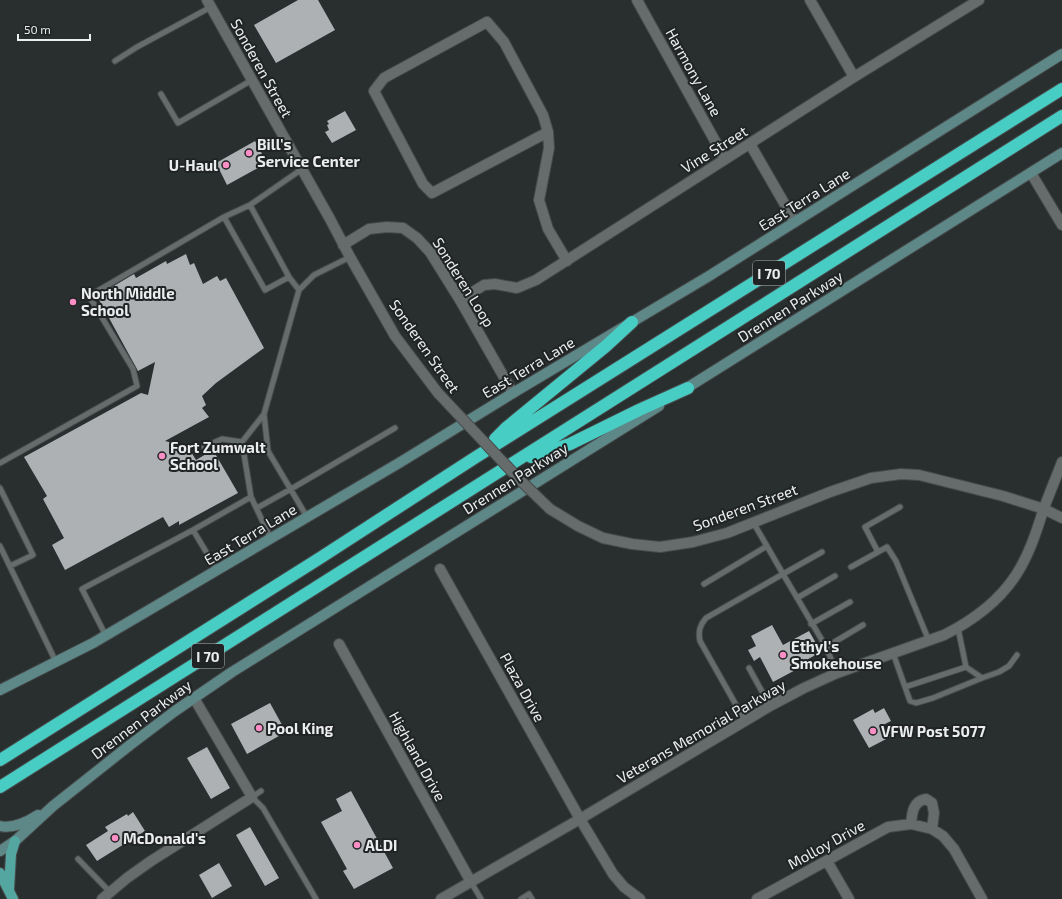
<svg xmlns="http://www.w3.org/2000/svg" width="1062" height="899" font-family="'Exo 2',sans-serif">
<rect width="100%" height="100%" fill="#292e2f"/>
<path fill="#adb1b4" d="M298,0H318L335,30L276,63L254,25Z
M345,111L356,130L332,143L325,132L329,130L327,125L329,124L327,121Z
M255,141L267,163L227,185L216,163Z
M186,254L190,265L194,263L203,284L217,276L220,281L226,278L264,348L216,383L202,396L206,405L202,408L209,417L165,441L188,447L196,460L213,450L238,493L179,525V521L169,527L163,517L65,570L52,545L64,538L43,499L47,496L24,457L141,393L148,395L155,362L138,371L97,296L134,274L136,278L166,261L167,264Z
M772,625L783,645L809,631L821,652L801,663L803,666L773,682L760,657L754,661L748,650L756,646L751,636Z
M270,703L286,732L247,754L231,724Z
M884,708L891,721L883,725L890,737L869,748L853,720L873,709L875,713Z
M207,747L230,788L211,799L187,758Z
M351,791L393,868L354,889L343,871L347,869L321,822L342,811L336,799Z
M133,812L145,831L97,861L86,845L108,831L105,827L127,814L128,816Z
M250,827L279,878L265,886L236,835Z
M219,863L232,886L212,898L199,875Z"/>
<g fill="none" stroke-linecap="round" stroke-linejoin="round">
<defs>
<path id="service" d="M115,61L137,47L211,7
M161,94L178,123L252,80
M250,205L289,277L299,290
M224,217L265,290L289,277
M264,414L242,442L251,497L271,539
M204,447L222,439L242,442
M0,463L137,386L133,369L89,296L224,217L250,205L302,169
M0,488L33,555L10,566
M257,508L291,489L395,428
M307,517L268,451L264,414L299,290L314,275L350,257
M753,522L783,574L822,552
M193,530L217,570
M0,546L56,662
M878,552L865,527L900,507
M851,567L887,547L896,561L929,641
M704,584L767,546
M797,598L835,576
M811,624L850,602
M958,628L966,667L982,678
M106,636L82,589L193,530L251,497
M826,647L863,625
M893,653L910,701L916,703L933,698L982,678L999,672L1009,666L1017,655
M749,668L770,706
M905,687L966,667
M745,721L700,641C698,631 700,625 706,618L783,574L826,647L837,673
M261,791L252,797L263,808L316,899
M78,859L110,892
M471,882L481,899
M521,899L529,894L532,899"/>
<path id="minor" d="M637,0L725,159
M810,0L854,77
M487,22L504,42L543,115L548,132L432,193L423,184L374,91L384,78Z
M548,132L549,148L539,200L548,229L567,261
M750,144L795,222
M460,300L484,285L495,284L517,288L536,280L854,77L979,0
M440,569L580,819L613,874L624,887L640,899
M339,644L471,882
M911,824C912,813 913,801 926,799L932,803L934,813L932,829
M827,861L849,899
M102,899L127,878L151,861L252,797L194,698
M757,899L888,827L911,824L932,829L943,836L954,849L982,899"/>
<path id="tertiary" d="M207,0L330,219L350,257L395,336L438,393
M1031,173L1062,225
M343,245L369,229L387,227L403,228L417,238L430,252L460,300L513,393
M550,509L578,526L603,538L632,544L660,547L693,542L727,533L830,492L871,478L901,474L919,475L1003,496L1044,509L1062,518
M441,899L580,819L770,706L804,688L837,673L944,635C972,621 999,601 1016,575C1029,555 1036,533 1043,511C1049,494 1056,478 1062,462"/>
<path id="secondary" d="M682,391L1062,153
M0,690L93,643L399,463L513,393L709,276L1062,54
M0,826C13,829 27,822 38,815
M0,851L15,841L53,806L130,745L175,711L232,672L659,406"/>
<path id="primary" d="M0,873L13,899
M9,890L11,854L15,841"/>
<path id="motorway" d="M495,439L506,428L606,346L632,322
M531,457L570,444L639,410L688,388
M0,760L320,558L476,457L1062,89
M0,787L1062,116"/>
</defs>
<use href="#service" stroke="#464a4b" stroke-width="7"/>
<use href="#minor" stroke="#464a4b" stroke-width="12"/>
<use href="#tertiary" stroke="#464a4b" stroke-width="12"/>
<use href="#secondary" stroke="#464a4b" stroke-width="12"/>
<use href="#primary" stroke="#464a4b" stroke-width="12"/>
<use href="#motorway" stroke="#464a4b" stroke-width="14"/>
<use href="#service" stroke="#666b6c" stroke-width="5"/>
<use href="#minor" stroke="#666b6c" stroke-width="10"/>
<use href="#tertiary" stroke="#666b6c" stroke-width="10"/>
<use href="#secondary" stroke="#5d8887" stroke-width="10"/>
<use href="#primary" stroke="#54a6a1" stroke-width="10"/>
<use href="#motorway" stroke="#48cdc5" stroke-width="12"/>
<defs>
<path id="tertiary-bridge" d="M438,393L519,479L550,509"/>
</defs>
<use href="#tertiary-bridge" stroke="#464a4b" stroke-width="12" stroke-linecap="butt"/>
<use href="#tertiary-bridge" stroke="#666b6c" stroke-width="10"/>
</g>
<g fill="#fb8fc5" stroke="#202425" stroke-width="1.5">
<circle cx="249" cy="153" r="4"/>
<circle cx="226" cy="165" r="4"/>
<circle cx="73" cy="302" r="4"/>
<circle cx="162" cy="456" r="4"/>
<circle cx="783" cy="655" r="4"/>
<circle cx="259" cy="728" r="4"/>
<circle cx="873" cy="731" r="4"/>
<circle cx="115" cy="838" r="4"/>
<circle cx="357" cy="845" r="4"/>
</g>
<g text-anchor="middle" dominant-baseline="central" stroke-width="4" stroke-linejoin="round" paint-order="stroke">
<g fill="#202425" stroke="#aeb1b2" stroke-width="1">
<rect x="753" y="261" width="32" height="24" rx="3"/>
<rect x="192" y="644" width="32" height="24" rx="3"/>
</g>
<g font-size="14" font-weight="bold" fill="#ebedee">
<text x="769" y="273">I 70</text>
<text x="208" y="656">I 70</text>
</g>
<g font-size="15" fill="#ebedee" stroke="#202425">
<text transform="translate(262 68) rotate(61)">Sonderen Street</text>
<text transform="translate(694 72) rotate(61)">Harmony Lane</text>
<text transform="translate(714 149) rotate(-32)">Vine Street</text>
<text transform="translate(804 199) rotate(-32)">East Terra Lane</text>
<text transform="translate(464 282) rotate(58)">Sonderen Loop</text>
<text transform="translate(790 306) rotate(-32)">Drennen Parkway</text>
<text transform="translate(425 346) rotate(55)">Sonderen Street</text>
<text transform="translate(528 367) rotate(-31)">East Terra Lane</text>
<text transform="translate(515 478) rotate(-32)">Drennen Parkway</text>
<text transform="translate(745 507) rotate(-20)">Sonderen Street</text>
<text transform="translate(250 534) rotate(-31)">East Terra Lane</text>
<text transform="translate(523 687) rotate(61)">Plaza Drive</text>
<text transform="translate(141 719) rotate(-37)">Drennen Parkway</text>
<text transform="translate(701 731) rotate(-30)">Veterans Memorial Parkway</text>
<text transform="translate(418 756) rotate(61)">Highland Drive</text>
<text transform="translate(826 844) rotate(-29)">Molloy Drive</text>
</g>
<g font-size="15" font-weight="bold" fill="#ebedee" stroke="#202425" text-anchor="start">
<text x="257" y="144">Bill's<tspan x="257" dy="17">Service Center</tspan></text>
<text x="218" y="165" text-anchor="end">U-Haul</text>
<text x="81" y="293">North Middle<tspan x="81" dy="17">School</tspan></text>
<text x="170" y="447">Fort Zumwalt<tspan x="170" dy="17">School</tspan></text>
<text x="791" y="646">Ethyl's<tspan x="791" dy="17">Smokehouse</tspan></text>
<text x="267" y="728">Pool King</text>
<text x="881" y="731">VFW Post 5077</text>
<text x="123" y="838">McDonald's</text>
<text x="365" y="845">ALDI</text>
</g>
</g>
<path d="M18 34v6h72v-6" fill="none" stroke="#ebedee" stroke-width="2"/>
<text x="24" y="34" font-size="12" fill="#ebedee" stroke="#202425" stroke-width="3" paint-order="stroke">50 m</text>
</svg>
